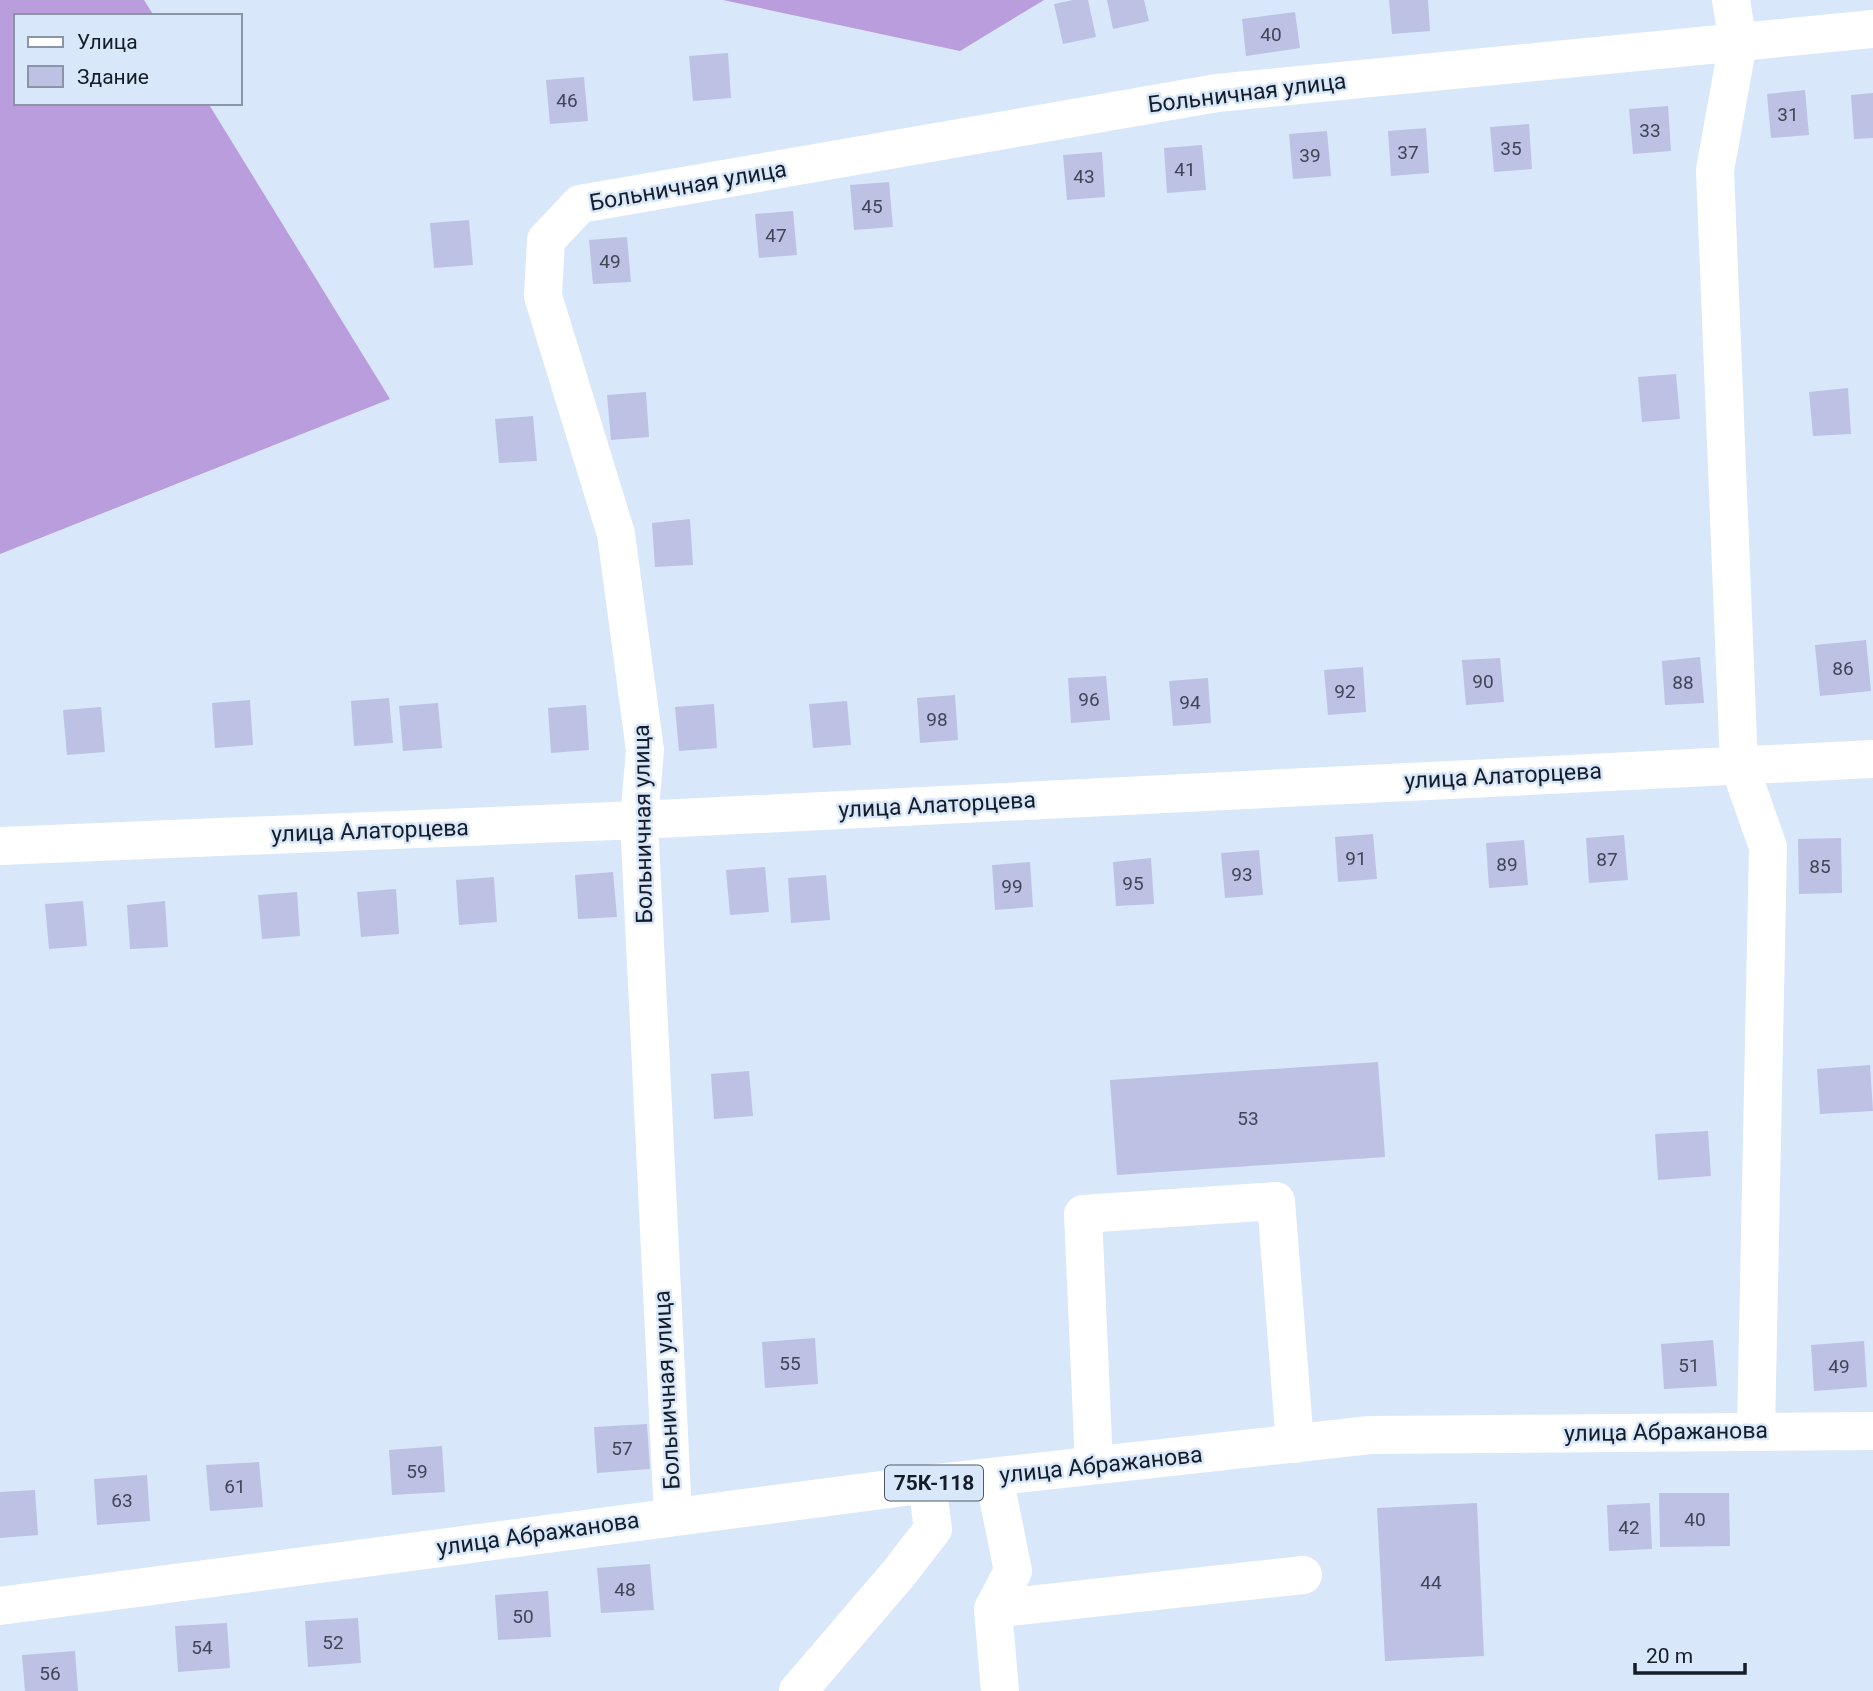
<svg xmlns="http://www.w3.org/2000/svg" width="1873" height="1691" font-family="Roboto,sans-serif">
<rect width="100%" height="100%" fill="#d9e7fa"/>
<path fill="#ba9ddc" d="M0,0H144L154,16H16V103H208L390,399L0,554Z
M723,0H1044L960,51Z"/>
<path fill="#bdc1e4" d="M1073,0H1088L1096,37L1063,44L1054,4Z
M1107,0H1144L1149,21L1113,29Z
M1389,0H1428L1430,31L1392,34Z
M1295,12L1300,48L1246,56L1242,19Z
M728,53L731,98L693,101L689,56Z
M584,77L588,121L550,124L546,80Z
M1805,90L1809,135L1771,138L1767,94Z
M1873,93V138L1854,139L1851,95Z
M1668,106L1671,151L1633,154L1629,109Z
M1529,124L1532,169L1494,172L1490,127Z
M1426,128L1429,173L1391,176L1388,131Z
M1327,131L1331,176L1293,179L1289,134Z
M1202,145L1206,190L1167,193L1164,148Z
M1102,152L1105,197L1067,200L1063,155Z
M889,182L893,227L854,230L850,185Z
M793,211L797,255L759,258L755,214Z
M469,220L473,265L434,268L430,223Z
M627,237L631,282L593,284L589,240Z
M1676,374L1680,419L1642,422L1638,377Z
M1848,388L1851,434L1813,436L1809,392Z
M646,392L649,437L611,440L607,395Z
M533,416L537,461L499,463L495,419Z
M690,519L693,565L655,567L652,523Z
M1866,640L1871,691L1820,696L1815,645Z
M1700,657L1704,703L1665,705L1662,661Z
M1500,658L1504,702L1466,705L1462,660Z
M1363,667L1366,712L1328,715L1324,670Z
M1106,676L1110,720L1071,723L1068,678Z
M1208,678L1211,723L1173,726L1169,681Z
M955,695L958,740L920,743L917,698Z
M389,698L393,743L354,746L351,701Z
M250,700L253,745L215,748L212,703Z
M847,701L851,745L813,748L809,704Z
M438,703L442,748L403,751L399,706Z
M714,704L717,748L679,751L675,707Z
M586,705L589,750L551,753L548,708Z
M101,707L105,752L67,755L63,710Z
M1373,834L1377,879L1338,882L1335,837Z
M1624,835L1628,880L1589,883L1586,838Z
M1841,838L1842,893L1799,894L1798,839Z
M1524,840L1528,885L1489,888L1486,843Z
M1259,850L1263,895L1225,898L1221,853Z
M1151,858L1154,904L1116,906L1113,862Z
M1030,862L1033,907L995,910L992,865Z
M765,867L769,912L730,915L726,870Z
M613,872L617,917L578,919L575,875Z
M826,875L830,920L791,923L788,878Z
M494,877L497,922L459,925L456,880Z
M396,889L399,934L361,937L357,892Z
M297,892L300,936L262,939L258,895Z
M83,901L87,946L49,949L45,904Z
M165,901L168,947L130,949L127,905Z
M1378,1062L1385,1157L1117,1175L1110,1080Z
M1870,1065L1873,1111L1820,1114L1817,1069Z
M749,1071L753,1116L714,1119L711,1074Z
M1708,1131L1711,1176L1658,1180L1655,1134Z
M815,1338L818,1384L765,1388L762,1342Z
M1713,1340L1717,1386L1664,1389L1661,1344Z
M1864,1341L1867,1387L1814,1391L1811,1345Z
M647,1424L650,1469L597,1473L594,1427Z
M442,1446L445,1492L392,1495L389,1450Z
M259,1462L263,1507L210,1511L206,1465Z
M147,1475L150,1521L97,1525L94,1479Z
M35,1490L38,1535L0,1538V1492Z
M1659,1493H1729L1730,1546L1660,1547Z
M1477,1503L1484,1656L1385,1661L1377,1508Z
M1650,1503L1652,1549L1609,1551L1607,1505Z
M650,1564L654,1610L601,1613L597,1568Z
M548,1591L551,1637L498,1640L495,1595Z
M358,1618L361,1663L308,1667L305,1621Z
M227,1623L230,1668L178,1672L175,1626Z
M75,1651L78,1691H25L22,1655Z"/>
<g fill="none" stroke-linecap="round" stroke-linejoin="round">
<path stroke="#fff" stroke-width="38" d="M1731,0L1738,43L1715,170L1739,765L1768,847L1756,1431
M0,846L639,820L1873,759
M1094,1465L1083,1214L1276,1201L1295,1444
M994,1477L1013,1571L993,1609L1000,1691
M673,1516L639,820L645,750L616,534L543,296L546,240L580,204L1217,93L1873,29
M993,1609L1303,1575
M798,1691L899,1573L933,1529L927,1484"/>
<path stroke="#fff" stroke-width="38" d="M0,1606L927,1484L1370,1435L1873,1431"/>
</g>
<g text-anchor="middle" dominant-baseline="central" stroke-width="5" stroke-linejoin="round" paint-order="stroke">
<g font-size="19" fill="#3e4657">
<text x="1271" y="34">40</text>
<text x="567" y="100">46</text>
<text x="1788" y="114">31</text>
<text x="1650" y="130">33</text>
<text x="1511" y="148">35</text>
<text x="1408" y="152">37</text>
<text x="1310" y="155">39</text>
<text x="1185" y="169">41</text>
<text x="1084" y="176">43</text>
<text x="872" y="206">45</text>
<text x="776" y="235">47</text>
<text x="610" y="261">49</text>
<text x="1843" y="668">86</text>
<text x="1483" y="681">90</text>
<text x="1683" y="682">88</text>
<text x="1345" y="691">92</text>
<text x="1089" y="699">96</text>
<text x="1190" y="702">94</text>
<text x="937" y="719">98</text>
<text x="1356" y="858">91</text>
<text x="1607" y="859">87</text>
<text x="1507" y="864">89</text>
<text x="1820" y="866">85</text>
<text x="1242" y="874">93</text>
<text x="1133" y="883">95</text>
<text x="1012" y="886">99</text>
<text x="1248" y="1118">53</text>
<text x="790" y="1363">55</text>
<text x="1689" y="1365">51</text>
<text x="1839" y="1366">49</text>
<text x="622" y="1448">57</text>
<text x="417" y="1471">59</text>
<text x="235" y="1486">61</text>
<text x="122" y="1500">63</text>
<text x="1695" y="1519">40</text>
<text x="1629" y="1527">42</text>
<text x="1431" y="1582">44</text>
<text x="625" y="1589">48</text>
<text x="523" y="1616">50</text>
<text x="333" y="1642">52</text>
<text x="202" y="1647">54</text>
<text x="50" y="1673">56</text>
</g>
<rect fill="#d9e7fa" stroke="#4f5a67" stroke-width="2" x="885" y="1465.5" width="98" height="35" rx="5"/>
<g font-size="21" font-weight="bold" fill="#141d28">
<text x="934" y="1483">75К-118</text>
</g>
<g font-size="23" fill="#141d28" stroke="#d9e7fa">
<text transform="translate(1247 93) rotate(-7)">Больничная улица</text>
<text transform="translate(688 186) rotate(-10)">Больничная улица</text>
<text transform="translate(1503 776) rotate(-3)">улица Алаторцева</text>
<text transform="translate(937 805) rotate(-3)">улица Алаторцева</text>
<text transform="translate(643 824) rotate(-91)">Больничная улица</text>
<text transform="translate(370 831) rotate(-2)">улица Алаторцева</text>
<text transform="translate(667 1390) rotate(-93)">Больничная улица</text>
<text transform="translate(1666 1432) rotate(-1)">улица Абражанова</text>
<text transform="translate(1101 1465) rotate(-6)">улица Абражанова</text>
<text transform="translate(538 1534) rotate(-8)">улица Абражанова</text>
</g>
</g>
<rect x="14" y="14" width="228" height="91" fill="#d9e7fa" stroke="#8a96a6" stroke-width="2"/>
<rect x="28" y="37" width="35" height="10" fill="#ffffff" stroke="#8a96a6" stroke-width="2"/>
<text x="77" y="49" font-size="21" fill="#141d28">Улица</text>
<rect x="28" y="66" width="35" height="21" fill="#bdc1e4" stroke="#8a96a6" stroke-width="2"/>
<text x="77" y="84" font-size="21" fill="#141d28">Здание</text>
<path d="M1635 1663v10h110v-10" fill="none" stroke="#141d28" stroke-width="3.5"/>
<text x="1646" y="1663" font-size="21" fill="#141d28" stroke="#d9e7fa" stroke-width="5" paint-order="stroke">20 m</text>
</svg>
